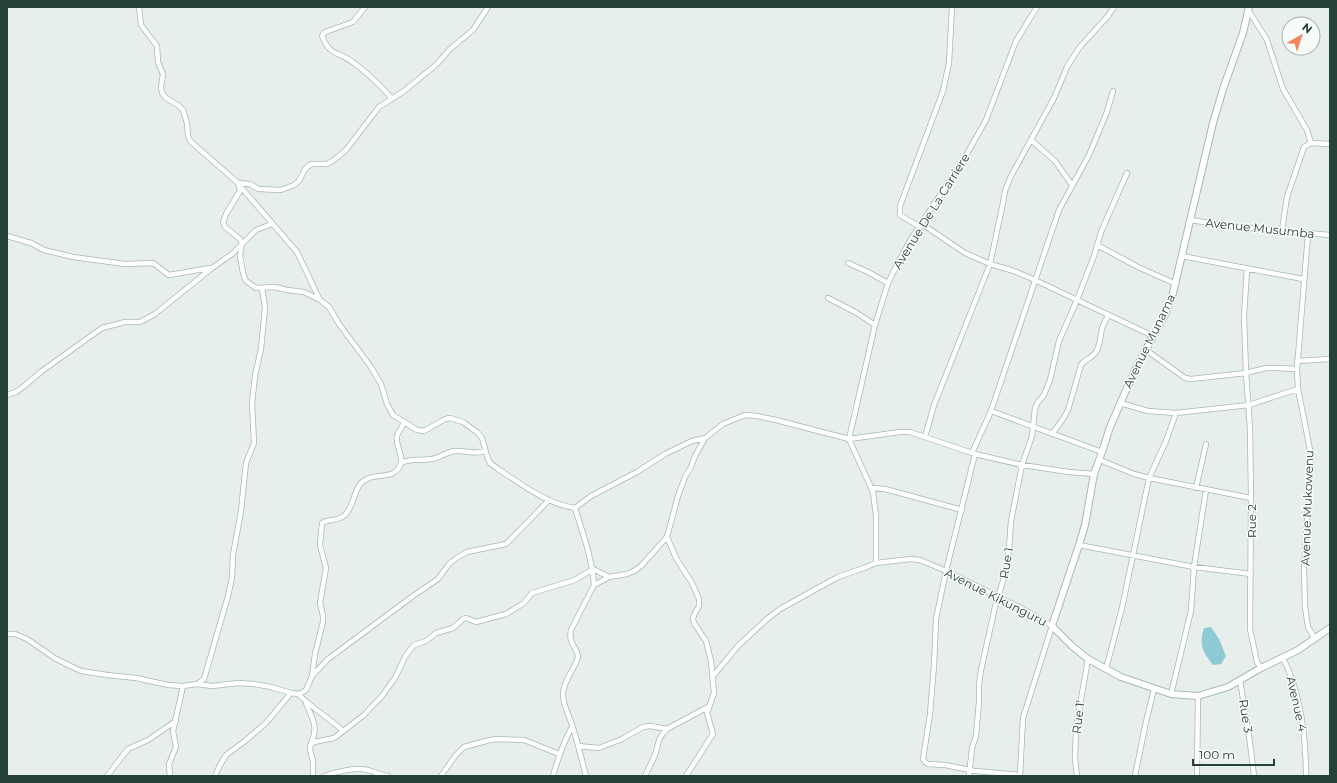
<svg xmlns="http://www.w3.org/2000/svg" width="1337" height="783" font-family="Montserrat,sans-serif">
<rect width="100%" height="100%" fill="#e6efeb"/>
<path fill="#8ec9d4" d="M1211,627L1219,639L1226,656L1221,664L1213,665C1202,651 1199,645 1204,628Z"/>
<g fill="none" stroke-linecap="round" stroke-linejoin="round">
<defs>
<path id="street" d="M139,7L141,25L144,29L157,46L158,62L163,74L161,87L162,93L166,98L178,105L183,110L187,123L188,136L190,141L238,183L240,191L226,214L223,222L225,227L240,239L242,244L240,256L243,273L246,281L256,288L275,287L287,290L304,292L320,300L329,307L339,324L371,367L381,384L387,404L393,415L417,430L424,431L445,419L450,418L463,422L478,433L482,438L487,456L490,463L498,469C521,484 547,504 575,508L591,496L637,472L665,454L692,441L705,438
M365,7L353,22L328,31L324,33L322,36C330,57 339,51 354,63C367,73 381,85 392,99
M1249,11L1267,40L1283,89L1307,130L1311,143
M1031,140L1055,161L1072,185
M238,183L250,184L258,189L281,190L294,185L299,181L305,169L311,164H327L334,160L346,150L379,107L404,91L437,64L450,49L473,30L488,7
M240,186L297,252L320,300
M1190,220L1237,227L1330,235
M922,224L965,253L990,264L1014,271L1035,280L1153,336
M920,227L900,215V206L943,91L949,63L952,7
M1282,230L1287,197L1304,147L1311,143L1330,144
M1308,234L1297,369L1298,389L1311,455L1304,568L1305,607L1308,627L1315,639
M7,236L31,243L44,250L73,257L125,264L153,263L169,275L210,268
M1097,245L1138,267L1176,284
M1182,256L1303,279
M848,263L868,272L888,283
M1247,269L1244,316L1246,373L1250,428L1251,498L1250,629L1257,662L1261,668
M828,298L857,313L875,325
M1146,350L1181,375L1185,378L1191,379L1246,373L1266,368H1277L1297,369
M1297,361L1330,359
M7,395L16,392L23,387L42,371L102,328L125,322H140L155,314L212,268L232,254L256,230L272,224
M1120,403L1148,411L1176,413L1249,405L1298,389
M991,411L1102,452
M1052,434L1063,419L1068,410L1081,365C1085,359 1092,358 1096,352C1103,340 1098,328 1109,315
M925,437L934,405L990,264L1003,203L1005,191L1011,176L1054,98L1067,67L1079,48L1108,16L1114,7
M972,453L991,411L1059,210L1089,155L1107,112L1113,91
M975,454L946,571L936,619L934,665L930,714L923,759L925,762L928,764L945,765L975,771L1020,775
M1100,460L1134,474L1149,478L1251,498
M401,463C411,458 421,461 431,459C440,458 446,452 455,451C466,450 472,455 485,451
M872,488L885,489L962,510
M1196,488L1206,444
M575,508C583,534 592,558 594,585
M1079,545L1194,567L1251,574
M876,563V516L873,492L849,439L875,325L888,283L899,261L911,239L964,159L986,120L1016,41L1037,7
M7,634H15L27,639L56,659L81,671L107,675L136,678L168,685L183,686
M1283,658C1301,694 1306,736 1306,776
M1106,669L1122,608L1149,478L1166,441L1176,413
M312,676L315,654L323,622V616L320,603L326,568L320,545L322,523C329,519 339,521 345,515C355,506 353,485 367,479C378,473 396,480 401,463C403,454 395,445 397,436C398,432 402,427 404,423
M713,676L738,646L767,619L780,609L838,577L864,568L876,563L911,559L920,560L946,571L1025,610L1052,626L1023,718L1020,776
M1240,680L1250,743L1254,776
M197,684L212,686L238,683L254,684L271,687L291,693L298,694L303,692L306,690L312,676L328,659L413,596L438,579L449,564L458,557L467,552L506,544L549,500
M298,694C312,708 329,718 343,731
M1171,694L1191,611L1194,567L1206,490
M306,703C312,719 319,726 311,743
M578,746L599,748L622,739L643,727L650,726L667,729
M107,776L128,749L148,740L176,721
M170,776L169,764L176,747L173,731L183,686L197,684L204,679L228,596L232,578L233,555L241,511L246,463L254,443L252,403L255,376L261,349L265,308L262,288
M215,776L220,765L226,755L245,741L266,723L291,693
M313,776V761L310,750V746L314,742L334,738L364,715L382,696L395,678L406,655L414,645L426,641L436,633L453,628L463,619L466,618L476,622L506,614L524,603L532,593L575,580L593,569L609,577
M324,776C335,772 356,767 367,770C375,772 380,775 388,776
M441,776L455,756L464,747L486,741L496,739L524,740L559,754
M553,776C558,758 563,743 572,727
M586,776C582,760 578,744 573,728C570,717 562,704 563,693C564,679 578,664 578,656C577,647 568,644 571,630L594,585L609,577L627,574L634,571L641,566L667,537
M645,776C648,769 652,762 655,755C659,743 657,739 667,729L708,707
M686,776L713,734L707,713L714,693L711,661L706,641L694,623L693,619L694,615L699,606V599L692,583L676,558L667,537L678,496L685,477L691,467L695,456L705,438L723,424L745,415L757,416L776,420L849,439L900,432H910L975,454L1022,465L1069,472L1094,474
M969,776L972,748L976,736L979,702V684L981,670L995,607L1006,571L1009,549L1011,521L1022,465L1032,436L1035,408L1038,402L1044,395L1050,380L1059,341L1077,300L1094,256L1101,232L1127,173
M1077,776L1075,758L1076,728L1088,659
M1135,776L1146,722L1154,689
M1197,776L1198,696"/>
<path id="secondary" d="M1249,7L1243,33L1223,89L1213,123L1173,293L1166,312L1134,372L1110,427L1102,452L1094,474L1085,525L1079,545L1052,626L1072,646L1088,659L1121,677L1171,694L1198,696L1228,687L1261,668L1298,650L1330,628"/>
</defs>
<use href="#street" stroke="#a8b8b2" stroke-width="6"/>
<use href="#secondary" stroke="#a4bbb3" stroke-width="8"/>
<use href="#street" stroke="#fff" stroke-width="4.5"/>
<use href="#secondary" stroke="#fff" stroke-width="6"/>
</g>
<g text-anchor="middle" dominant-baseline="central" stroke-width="3" stroke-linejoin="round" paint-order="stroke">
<g font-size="12" fill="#24423a" stroke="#f7fbf9">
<text transform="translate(931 211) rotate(-58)">Avenue De La Carriere</text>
<text transform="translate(1260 228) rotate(6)">Avenue Musumba</text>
<text transform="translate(1149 341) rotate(-64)">Avenue Munama</text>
<text transform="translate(1307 508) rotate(-88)">Avenue Mukowenu</text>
<text transform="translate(1251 521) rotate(-90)">Rue 2</text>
<text transform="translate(1006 563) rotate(-80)">Rue 1</text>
<text transform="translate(996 597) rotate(27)">Avenue Kikunguru</text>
<text transform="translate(1297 704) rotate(77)">Avenue 4</text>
<text transform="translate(1246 716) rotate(81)">Rue 3</text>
<text transform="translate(1078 717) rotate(-83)">Rue 1'</text>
</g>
</g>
<rect width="1337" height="783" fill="none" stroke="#24423a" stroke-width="16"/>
<g transform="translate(1301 36) rotate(39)"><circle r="19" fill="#f7fbf9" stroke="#a3b1ad"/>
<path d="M0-3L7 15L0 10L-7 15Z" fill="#f4845f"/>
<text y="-6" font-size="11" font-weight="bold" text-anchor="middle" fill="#24423a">N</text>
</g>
<path d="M1193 759v6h81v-6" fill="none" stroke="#24423a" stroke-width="2"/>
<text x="1199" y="759" font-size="12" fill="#24423a" stroke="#f7fbf9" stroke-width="3" paint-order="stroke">100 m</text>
</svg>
